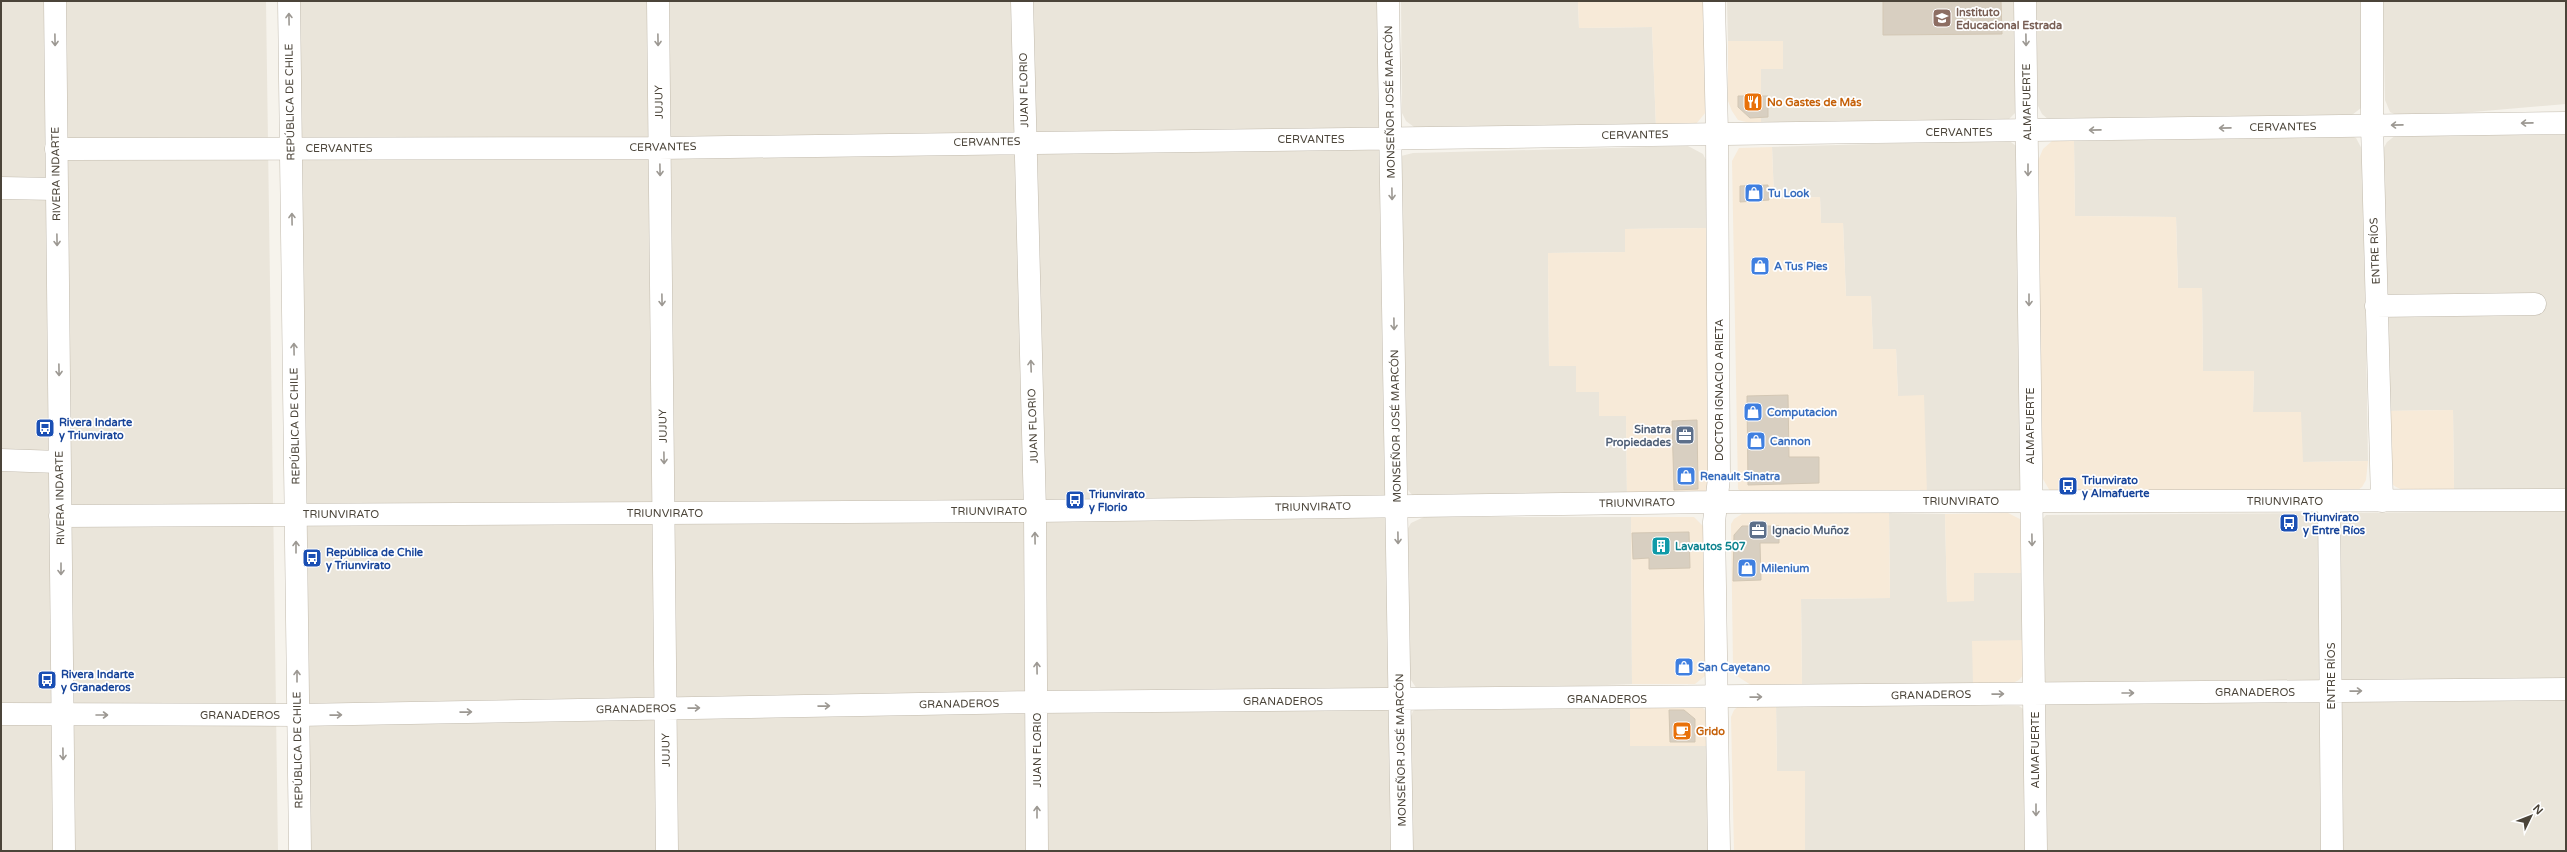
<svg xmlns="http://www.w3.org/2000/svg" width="2567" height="852" font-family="'Varela Round',sans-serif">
<rect width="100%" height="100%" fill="#f6f3ec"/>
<path fill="#eae5da" d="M1,1H266L278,851H1Z
M294,1H1379L1391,851H307Z
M1401,1H1578L1579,28L1652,27L1656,127L1423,130L1414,127L1406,121L1402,113Z
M1727,1H2017L2019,109L2009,119L2001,120L1761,123V69L1783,41H1728Z
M2036,1H2363L2365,100L2361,108L2348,118L2049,120L2042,114L2038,106Z
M2383,1H2566V104L2403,118L2390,112L2385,100Z
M2349,135L2356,138L2363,151L2368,461L2303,462L2253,412L2254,371H2203L2202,288H2178L2176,217L2075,216L2074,141Z
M2396,135H2566V490L2454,489L2453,410L2384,411L2382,151L2387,142Z
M2008,140L2019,148L2024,484L2019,491L1927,495L1898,396L1896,349H1873L1871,296H1846L1843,223H1821L1820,197L1774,198L1772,147Z
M1688,146L1703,154L1706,160V228L1625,229V252L1548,253L1549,366H1576V392H1599L1626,416L1627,498L1413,496L1408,490L1398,168L1401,156L1413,153Z
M2566,511V851H2044L2042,520L2046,515Z
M1889,513L1945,514L1947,601L1974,573H2026L2027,640L1973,684L1802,686L1801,599L1890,598Z
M1424,517H1631L1632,684L1424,692L1417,689L1407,674V530L1411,523Z
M1776,704L2019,706L2026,711L2029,851H1805V771H1777Z
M1630,706L1709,746L1711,851H1412L1410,719L1413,711L1422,707Z"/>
<path fill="#f7ead8" d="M1578,1H1703L1706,112L1696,124L1656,127L1652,27L1579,28Z
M1728,41H1783V69H1761V123H1750L1738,120L1732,111L1728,101Z
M2052,141H2074L2075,216L2176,217L2178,288H2202L2203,371H2254L2253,412H2301L2303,462L2368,461L2366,480L2362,487L2355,492L2050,491L2043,479L2037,163L2043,149Z
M1772,147L1774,198L1820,197L1821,223H1843L1846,296H1871L1873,349H1896L1898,396L1924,395L1927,495L1743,493L1738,489L1732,161L1739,148Z
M1706,228L1711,487L1708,493L1627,498L1626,416H1599V392H1576V366H1549L1548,253L1625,252V229Z
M2453,410L2454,489L2403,490L2396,487L2387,480L2384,411Z
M1889,513L1890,598L1801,599L1802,686L1754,687L1737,676L1733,667L1731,524L1734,519L1742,514Z
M2008,513L2022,520L2026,573H1974V601L1947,602L1945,514Z
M1631,517H1694L1705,528L1709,663L1705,676L1695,684H1632Z
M2027,640L2028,669L2019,680L2013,683L1973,684L1972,641Z
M1741,704H1776L1777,771H1805V851H1734L1731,717L1734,710Z
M1700,705L1706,711L1709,746H1630V706Z"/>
<path fill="#d8cfc1" stroke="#d3c7b4" d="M1883,1H2001L2002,34L1883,35Z
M1738,96H1768V117L1750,118L1738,107Z
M1768,185L1769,200L1740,202V186Z
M1788,395L1789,457H1819V483L1748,485L1747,396Z
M1697,420L1698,489L1674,490L1672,421Z
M1742,526H1779V543H1760L1761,580L1733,581L1734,535Z
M1689,532L1690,568L1649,569V558L1633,559L1632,533Z
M1669,710H1684L1695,719V742H1670Z"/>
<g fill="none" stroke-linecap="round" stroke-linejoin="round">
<defs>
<path id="minor" d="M658,1L667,851
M1022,1L1035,511L1037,851
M1388,1L1402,851
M2025,1L2036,851
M2372,1V125L2382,501
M56,149L659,148L2566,123
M1,188L56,189
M2376,306L2535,304
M1,460L59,462
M2329,501L2332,851
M1,714L297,715L1037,702L2566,689"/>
<path id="tertiary" d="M55,1L64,851
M289,1L300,851
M1714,1L1717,134L1719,478L1714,522L1719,851
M60,516L1035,511L1718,502L2566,500"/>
</defs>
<use href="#minor" stroke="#c2bbae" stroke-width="23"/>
<use href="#tertiary" stroke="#c2bbae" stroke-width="23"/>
<use href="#minor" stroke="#fff" stroke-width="22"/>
<use href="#tertiary" stroke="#fff" stroke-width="22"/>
</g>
<defs><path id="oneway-shaft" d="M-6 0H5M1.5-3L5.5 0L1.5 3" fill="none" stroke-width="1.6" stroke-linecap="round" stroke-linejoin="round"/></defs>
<g stroke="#9c9892">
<use href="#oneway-shaft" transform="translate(289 19) rotate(-91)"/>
<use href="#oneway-shaft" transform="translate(55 40) rotate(89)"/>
<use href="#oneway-shaft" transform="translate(658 40) rotate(89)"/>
<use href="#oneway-shaft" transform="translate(2026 40) rotate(89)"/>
<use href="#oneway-shaft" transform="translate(2527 123) rotate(179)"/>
<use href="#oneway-shaft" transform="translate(2397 125) rotate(179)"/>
<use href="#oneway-shaft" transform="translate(2225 128) rotate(179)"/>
<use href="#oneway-shaft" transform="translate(2095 130) rotate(179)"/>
<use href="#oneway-shaft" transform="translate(660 170) rotate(89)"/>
<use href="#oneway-shaft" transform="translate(2028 170) rotate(90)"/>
<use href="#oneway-shaft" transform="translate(1392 194) rotate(89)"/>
<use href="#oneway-shaft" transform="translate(292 219) rotate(-91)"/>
<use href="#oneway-shaft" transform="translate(57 240) rotate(89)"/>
<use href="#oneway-shaft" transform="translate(662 300) rotate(89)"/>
<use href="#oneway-shaft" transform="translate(2029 300) rotate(90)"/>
<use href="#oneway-shaft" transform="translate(1394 324) rotate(89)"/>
<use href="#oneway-shaft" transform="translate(294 349) rotate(-91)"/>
<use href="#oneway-shaft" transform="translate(1031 366) rotate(-92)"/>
<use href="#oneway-shaft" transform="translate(59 370) rotate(89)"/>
<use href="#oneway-shaft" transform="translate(664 458) rotate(89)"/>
<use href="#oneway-shaft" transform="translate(1035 538) rotate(-91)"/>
<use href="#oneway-shaft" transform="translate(1398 538) rotate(89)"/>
<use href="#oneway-shaft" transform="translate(2032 540) rotate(89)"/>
<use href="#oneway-shaft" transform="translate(296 547) rotate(-90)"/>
<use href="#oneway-shaft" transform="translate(61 569) rotate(90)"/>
<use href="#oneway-shaft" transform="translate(1037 668) rotate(-91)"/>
<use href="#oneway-shaft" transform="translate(297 676) rotate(-90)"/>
<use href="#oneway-shaft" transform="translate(2356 691) rotate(-1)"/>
<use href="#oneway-shaft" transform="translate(2128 693)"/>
<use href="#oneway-shaft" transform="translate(1998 694) rotate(-1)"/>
<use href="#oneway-shaft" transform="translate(1756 697) rotate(-1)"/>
<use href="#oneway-shaft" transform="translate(824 706) rotate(-1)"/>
<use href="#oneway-shaft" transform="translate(694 708) rotate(-1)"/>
<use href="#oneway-shaft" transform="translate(466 712) rotate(-1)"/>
<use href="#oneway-shaft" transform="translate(102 715)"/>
<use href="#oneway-shaft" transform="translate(336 715) rotate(-1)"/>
<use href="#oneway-shaft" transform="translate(63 754) rotate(89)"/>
<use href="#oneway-shaft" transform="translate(2036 810) rotate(90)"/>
<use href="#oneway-shaft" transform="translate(1037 812) rotate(-90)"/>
</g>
<defs>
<symbol id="school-square" viewBox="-11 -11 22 22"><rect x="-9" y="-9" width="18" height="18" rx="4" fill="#8d6e63" stroke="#fff"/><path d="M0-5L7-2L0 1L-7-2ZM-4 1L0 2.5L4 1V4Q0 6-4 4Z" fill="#fff"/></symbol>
<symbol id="restaurant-square" viewBox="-11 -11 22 22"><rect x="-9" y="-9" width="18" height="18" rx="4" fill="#e8710a" stroke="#fff"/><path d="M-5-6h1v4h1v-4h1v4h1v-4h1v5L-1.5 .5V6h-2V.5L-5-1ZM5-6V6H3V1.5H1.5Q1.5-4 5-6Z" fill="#fff"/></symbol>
<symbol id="shop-square" viewBox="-11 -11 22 22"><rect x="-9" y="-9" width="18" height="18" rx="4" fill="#3f7fe0" stroke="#fff"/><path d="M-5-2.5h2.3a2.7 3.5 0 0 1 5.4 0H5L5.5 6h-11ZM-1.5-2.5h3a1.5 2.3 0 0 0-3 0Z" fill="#fff"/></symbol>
<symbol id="bus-square" viewBox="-11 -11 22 22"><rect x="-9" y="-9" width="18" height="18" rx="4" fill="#1a4fb4" stroke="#fff"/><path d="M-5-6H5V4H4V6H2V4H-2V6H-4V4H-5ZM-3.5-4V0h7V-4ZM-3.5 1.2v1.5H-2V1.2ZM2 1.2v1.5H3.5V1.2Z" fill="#fff"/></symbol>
<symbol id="office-square" viewBox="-11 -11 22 22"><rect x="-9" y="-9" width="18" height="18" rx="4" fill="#5c6f8a" stroke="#fff"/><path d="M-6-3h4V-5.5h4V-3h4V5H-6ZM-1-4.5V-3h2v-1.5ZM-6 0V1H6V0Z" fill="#fff"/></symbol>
<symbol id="building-square" viewBox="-11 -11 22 22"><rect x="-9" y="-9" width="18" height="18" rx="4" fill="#0f9aa8" stroke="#fff"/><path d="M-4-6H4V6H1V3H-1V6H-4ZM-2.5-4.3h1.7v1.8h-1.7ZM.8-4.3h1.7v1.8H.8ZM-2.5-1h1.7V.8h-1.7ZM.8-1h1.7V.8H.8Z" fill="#fff"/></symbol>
<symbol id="cafe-square" viewBox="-11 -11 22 22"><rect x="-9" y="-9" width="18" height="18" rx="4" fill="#e8710a" stroke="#fff"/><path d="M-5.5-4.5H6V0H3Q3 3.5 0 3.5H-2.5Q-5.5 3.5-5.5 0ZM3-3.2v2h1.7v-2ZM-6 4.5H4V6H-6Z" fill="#fff"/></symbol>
</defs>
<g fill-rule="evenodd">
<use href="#school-square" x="1931" y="7" width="22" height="22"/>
<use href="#restaurant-square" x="1742" y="91" width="22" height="22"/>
<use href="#shop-square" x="1743" y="182" width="22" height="22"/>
<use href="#shop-square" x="1749" y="255" width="22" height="22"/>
<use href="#shop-square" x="1742" y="401" width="22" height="22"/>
<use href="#bus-square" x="34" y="417" width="22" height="22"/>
<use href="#office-square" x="1674" y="424" width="22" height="22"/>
<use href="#shop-square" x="1745" y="430" width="22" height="22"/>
<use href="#shop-square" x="1675" y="465" width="22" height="22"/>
<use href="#bus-square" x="2057" y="475" width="22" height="22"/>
<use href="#bus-square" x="1064" y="489" width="22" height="22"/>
<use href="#bus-square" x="2278" y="512" width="22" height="22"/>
<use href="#office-square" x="1747" y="519" width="22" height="22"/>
<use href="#building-square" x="1650" y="535" width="22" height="22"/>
<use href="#bus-square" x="301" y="547" width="22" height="22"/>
<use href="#shop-square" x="1736" y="557" width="22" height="22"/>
<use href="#shop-square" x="1673" y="656" width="22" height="22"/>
<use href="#bus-square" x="36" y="669" width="22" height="22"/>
<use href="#cafe-square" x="1671" y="720" width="22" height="22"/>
</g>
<g text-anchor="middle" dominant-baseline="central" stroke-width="3.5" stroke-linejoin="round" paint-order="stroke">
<g font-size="11" font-weight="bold" fill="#785e54" stroke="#fff" text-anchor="start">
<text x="1956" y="12">Instituto<tspan x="1956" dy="13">Educacional Estrada</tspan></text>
</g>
<g font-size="11" fill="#4b4439" stroke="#fff">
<text transform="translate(1024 90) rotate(-91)">JUAN FLORIO</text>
<text transform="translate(290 102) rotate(-91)">REPÚBLICA DE CHILE</text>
<text transform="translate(659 102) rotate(-91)">JUJUY</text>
<text transform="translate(1390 102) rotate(-91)">MONSEÑOR JOSÉ MARCÓN</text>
<text transform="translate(2027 102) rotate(-91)">ALMAFUERTE</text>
<text transform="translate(2283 127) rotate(-1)">CERVANTES</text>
<text x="1959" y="132">CERVANTES</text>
<text transform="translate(1635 135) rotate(-1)">CERVANTES</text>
<text x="1311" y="139">CERVANTES</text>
<text transform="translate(987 142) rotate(-1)">CERVANTES</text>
<text transform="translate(663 147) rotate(-1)">CERVANTES</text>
<text x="339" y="148">CERVANTES</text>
<text transform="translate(56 174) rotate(-91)">RIVERA INDARTE</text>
<text transform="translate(2375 251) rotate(-92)">ENTRE RÍOS</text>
<text transform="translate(1719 390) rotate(-90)">DOCTOR IGNACIO ARIETA</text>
<text transform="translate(295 426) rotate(-91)">REPÚBLICA DE CHILE</text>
<text transform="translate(663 426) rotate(-91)">JUJUY</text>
<text transform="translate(1033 426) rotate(-92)">JUAN FLORIO</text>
<text transform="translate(1396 426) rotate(-91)">MONSEÑOR JOSÉ MARCÓN</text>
<text transform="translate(2030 426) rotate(-90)">ALMAFUERTE</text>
<text transform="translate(60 498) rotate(-91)">RIVERA INDARTE</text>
<text x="1961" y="501">TRIUNVIRATO</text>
<text x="2285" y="501">TRIUNVIRATO</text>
<text transform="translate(1637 503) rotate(-1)">TRIUNVIRATO</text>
<text transform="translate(1313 507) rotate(-1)">TRIUNVIRATO</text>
<text x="989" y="511">TRIUNVIRATO</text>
<text x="665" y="513">TRIUNVIRATO</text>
<text x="341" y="514">TRIUNVIRATO</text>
<text transform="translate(2331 676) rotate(-90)">ENTRE RÍOS</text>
<text x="2255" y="692">GRANADEROS</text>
<text transform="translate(1931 695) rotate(-1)">GRANADEROS</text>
<text x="1607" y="699">GRANADEROS</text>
<text x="1283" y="701">GRANADEROS</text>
<text transform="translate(959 704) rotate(-1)">GRANADEROS</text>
<text transform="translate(636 709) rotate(-1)">GRANADEROS</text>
<text x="240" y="715">GRANADEROS</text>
<text transform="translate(298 750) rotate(-91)">REPÚBLICA DE CHILE</text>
<text transform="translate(666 750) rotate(-91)">JUJUY</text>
<text transform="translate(1037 750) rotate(-90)">JUAN FLORIO</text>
<text transform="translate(1401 750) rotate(-91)">MONSEÑOR JOSÉ MARCÓN</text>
<text transform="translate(2035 750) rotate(-90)">ALMAFUERTE</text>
</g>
<g font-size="11" font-weight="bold" fill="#c56008" stroke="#fff" text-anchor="start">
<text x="1767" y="102">No Gastes de Más</text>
<text x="1696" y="731">Grido</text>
</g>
<g font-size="11" font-weight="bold" fill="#366cbe" stroke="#fff" text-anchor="start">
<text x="1768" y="193">Tu Look</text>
<text x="1774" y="266">A Tus Pies</text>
<text x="1767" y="412">Computacion</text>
<text x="1770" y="441">Cannon</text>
<text x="1700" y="476">Renault Sinatra</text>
<text x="1761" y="568">Milenium</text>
<text x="1698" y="667">San Cayetano</text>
</g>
<g font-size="11" font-weight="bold" fill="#164399" stroke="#fff" text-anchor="start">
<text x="59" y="422">Rivera Indarte<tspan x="59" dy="13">y Triunvirato</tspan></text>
<text x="2082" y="480">Triunvirato<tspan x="2082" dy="13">y Almafuerte</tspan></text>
<text x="1089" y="494">Triunvirato<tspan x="1089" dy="13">y Florio</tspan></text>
<text x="2303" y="517">Triunvirato<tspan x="2303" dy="13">y Entre Ríos</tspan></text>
<text x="326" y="552">República de Chile<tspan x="326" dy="13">y Triunvirato</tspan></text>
<text x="61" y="674">Rivera Indarte<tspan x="61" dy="13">y Granaderos</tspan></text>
</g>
<g font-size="11" font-weight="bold" fill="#4e5e75" stroke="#fff" text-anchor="end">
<text x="1671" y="429">Sinatra<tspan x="1671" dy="13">Propiedades</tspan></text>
<text x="1772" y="530" text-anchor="start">Ignacio Muñoz</text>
</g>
<g font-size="11" font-weight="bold" fill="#0d838f" stroke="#fff" text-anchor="start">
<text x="1675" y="546">Lavautos 507</text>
</g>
</g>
<rect width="2567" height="852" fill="none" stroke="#4b4439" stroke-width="4"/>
<g transform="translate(2531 816) rotate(47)" stroke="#ffffff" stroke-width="3" paint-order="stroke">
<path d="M0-3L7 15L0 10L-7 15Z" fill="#4b4439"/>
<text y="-6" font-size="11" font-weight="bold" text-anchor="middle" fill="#4b4439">N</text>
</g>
</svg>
